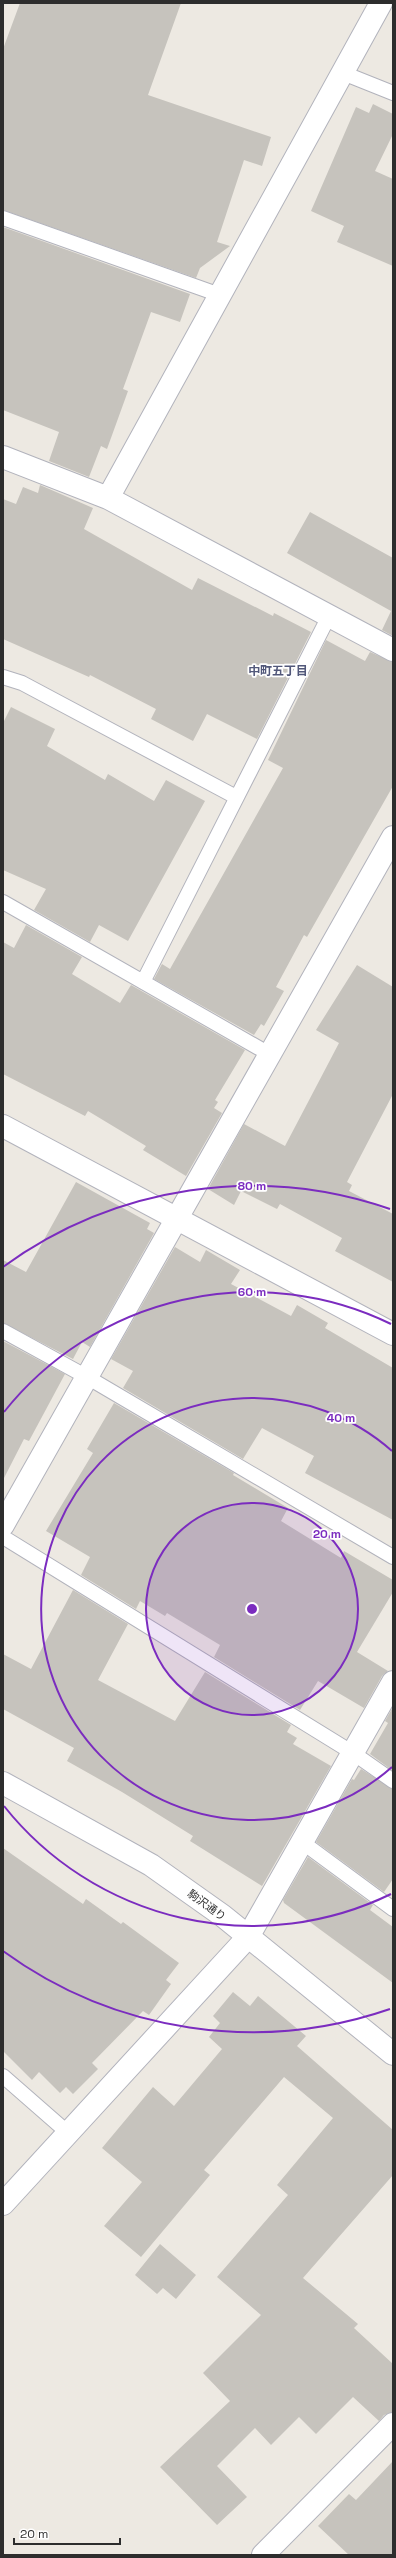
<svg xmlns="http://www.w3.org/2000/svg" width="396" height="2558" font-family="'Space Grotesk','Noto Sans JP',sans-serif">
<rect width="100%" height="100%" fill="#ede9e2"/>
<path fill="#c6c3bd" d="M20,3H181L148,95L271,137L262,166L244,160L217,242L230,246L200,268L196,278L3,210V49Z
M373,104L393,114V134L375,171L393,179V266L337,242L344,226L311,211L356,107L369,113Z
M3,227L190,294L180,322L151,312L123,389L128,391L107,449L101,446L89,477L49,461L59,432L3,410Z
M40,485L93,508L84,529L192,590L198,578L273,616L274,613L311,632L257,739L207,714L193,741L151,719L156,709L90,675L89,677L3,639V499L16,504L23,487L38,493Z
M310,512L393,558V636L382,630L391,611L287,553Z
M326,640L365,661L370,652L393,662V786L307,937L304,935L276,987L284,991L264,1026L261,1024L254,1035L154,979L162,964L170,969L283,768L268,760Z
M11,707L55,729L47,746L105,780L108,774L154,801L166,780L205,801L128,941L99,925L90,942L34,910L46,889L3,870V723Z
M26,925L82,957L72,974L120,1003L131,985L245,1050L215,1100L218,1102L214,1108L222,1113L186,1176L143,1150L146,1146L88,1111L85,1116L3,1074V942L14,948Z
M357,965L393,987V1094L347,1182L352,1185L349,1191L393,1214V1282L335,1251L342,1238L280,1204L277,1209L241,1191L234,1205L208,1189L244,1124L285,1146L339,1043L316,1030Z
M76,1182L150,1223L147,1229L154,1233L90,1347L82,1342L73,1359L3,1323V1260L26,1272Z
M175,1247L200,1262L206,1250L240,1270L231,1284L291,1316L297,1305L328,1323L325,1328L393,1368V1520L305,1473L314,1456L262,1428L243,1459L123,1388L133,1371L111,1359Z
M3,1341L65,1374L29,1441L24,1439L3,1480Z
M114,1403L234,1473L233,1475L288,1508L281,1521L341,1558L344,1551L393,1580V1592L357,1652L388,1671L382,1676L364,1708L318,1681L300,1710L214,1657L220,1645L167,1613L165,1616L140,1601L136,1609L81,1575L90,1557L46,1531L93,1453L87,1449Z
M73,1590L128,1624L98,1680L175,1721L205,1672L291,1725L287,1732L297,1738L293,1744L331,1766L262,1886L190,1841L193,1836L122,1792L67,1761L74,1748L3,1709V1654L31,1669Z
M393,1707V1771L370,1754L388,1723L385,1721Z
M361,1769L393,1789V1879L384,1892L316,1842L352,1779L354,1780Z
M3,1848L83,1904L86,1899L121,1924L123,1922L179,1963L166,1980L171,1984L149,2015L143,2011L92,2063L98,2069L73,2094L66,2087L60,2093L39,2072L32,2080L3,2051Z
M308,1857L373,1905L370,1910L393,1927V1983L284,1903L283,1900Z
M233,1992L250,2006L258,1996L306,2036L297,2046L393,2130V2175L303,2278L358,2324L354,2328L393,2364V2412L384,2415L379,2421L353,2397L316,2434L299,2417L271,2445L255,2428L217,2466L247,2497L217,2525L160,2467L230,2401L203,2373L261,2315L217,2277L288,2195L277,2185L333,2118L284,2077L204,2170L210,2175L141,2257L104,2226L142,2182L102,2148L153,2087L174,2106L222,2049L209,2037L220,2023L213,2016Z
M160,2244L196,2275L176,2299L163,2288L157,2294L135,2275Z
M393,2461V2555H349L318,2526L349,2494L356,2500Z"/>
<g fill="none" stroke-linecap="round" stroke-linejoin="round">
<defs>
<path id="service" d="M343,73L393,93
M3,218L220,295
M3,677L22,683L236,797
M3,902L271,1055
M143,982L329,616
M3,1331L87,1377L393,1557
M3,1537L353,1753L393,1781
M302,1842L393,1909
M3,2076L67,2132"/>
<path id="minor" d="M3,457L108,498L393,650
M108,498L381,3
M3,1126L393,1334
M3,1525L393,837
M3,2204L248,1937L393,1682
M263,2555L393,2424"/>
<path id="secondary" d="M3,1783L151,1865L223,1916L393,2054"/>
</defs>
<use href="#service" stroke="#b2b3bc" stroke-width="16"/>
<use href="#minor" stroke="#b2b3bc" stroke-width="24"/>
<use href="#secondary" stroke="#b2b3bc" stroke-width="24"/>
<use href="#service" stroke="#fff" stroke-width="14"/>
<use href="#minor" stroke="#fff" stroke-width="22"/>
<use href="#secondary" stroke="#fff" stroke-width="22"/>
</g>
<circle cx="252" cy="1609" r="106" fill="#7b2cbf" fill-opacity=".12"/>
<g fill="none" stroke="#7b2cbf" stroke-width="2">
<circle cx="252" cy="1609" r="106"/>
<path d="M392 1767A211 211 0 1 1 392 1451"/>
<path d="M391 1894A317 317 0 0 1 4 1806M4 1412A317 317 0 0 1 391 1324"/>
<path d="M390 2009A423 423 0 0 1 3 1951M3 1267A423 423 0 0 1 390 1209"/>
</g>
<g text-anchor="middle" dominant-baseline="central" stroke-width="3.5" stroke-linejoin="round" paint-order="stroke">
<g font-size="11" fill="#2d2d2d" stroke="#fff">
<text transform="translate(207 1905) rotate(36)">駒沢通り</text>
</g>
<g font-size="12" font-weight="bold" fill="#52587a" stroke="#fff">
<text x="278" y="671">中町五丁目</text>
</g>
</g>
<circle cx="252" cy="1609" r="6" fill="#7b2cbf" stroke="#fff" stroke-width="2"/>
<g font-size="12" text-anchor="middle" font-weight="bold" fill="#7b2cbf" stroke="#fff" stroke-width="3.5" stroke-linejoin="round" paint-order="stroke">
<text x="252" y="1190">80 m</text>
<text x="252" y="1296">60 m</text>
<text x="341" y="1422">40 m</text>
<text x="327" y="1538">20 m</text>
</g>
<rect width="396" height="2558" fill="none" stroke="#2d2d2d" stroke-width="8"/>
<path d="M14 2538v6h106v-6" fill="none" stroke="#2d2d2d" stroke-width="2"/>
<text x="20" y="2538" font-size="12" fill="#2d2d2d" stroke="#ffffff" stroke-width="3" paint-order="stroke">20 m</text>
</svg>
